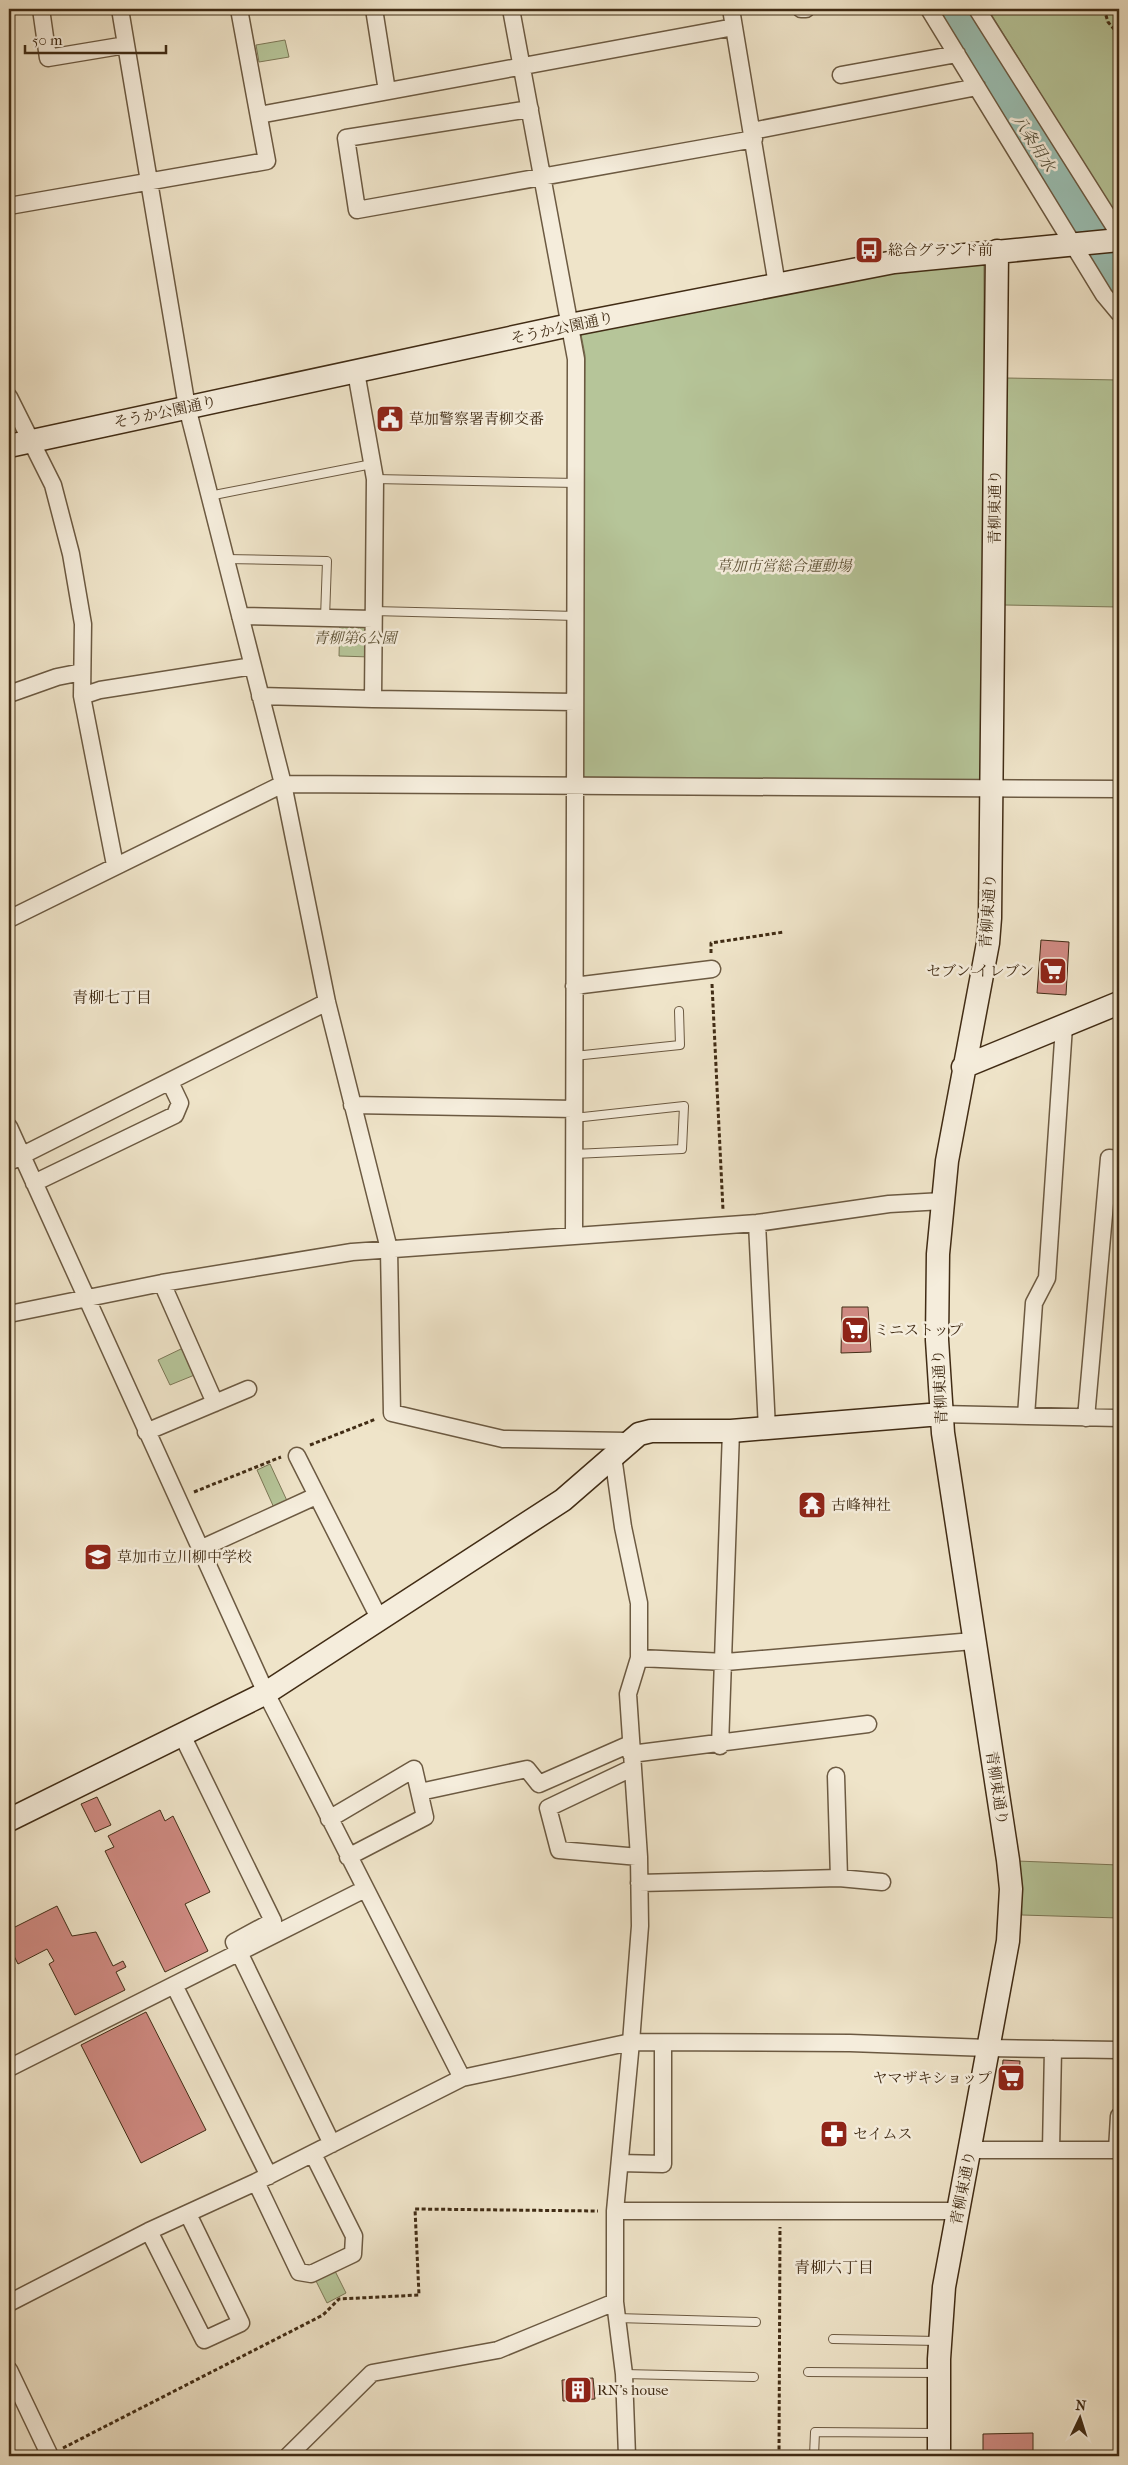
<svg xmlns="http://www.w3.org/2000/svg" width="1128" height="2465" font-family="'IM FELL French Canon','Noto Serif JP',serif">
<rect width="100%" height="100%" fill="#efe4c9"/>
<filter id="stains"><feTurbulence type="fractalNoise" baseFrequency=".004" numOctaves="4"/><feColorMatrix values="0 0 0 0 .2 0 0 0 0 .09 0 0 0 0 .02 0 0 0 .5 -.17"/></filter>
<radialGradient id="worn" r=".72"><stop offset=".6" stop-color="#630" stop-opacity="0"/><stop offset="1" stop-color="#630" stop-opacity=".3"/></radialGradient>
<path fill="#b6c599" stroke="#7c7857" d="M988,9H1119V220Z
M285,40L289,57L259,62L256,45Z
M984,264V780L582,777L585,355L581,334L902,270Z
M1006,378L1119,380V607L1004,605Z
M340,619L372,620L371,657L339,656Z
M183,1348L197,1374L170,1385L158,1360Z
M270,1464L289,1505L275,1510L257,1470Z
M1017,1861L1119,1865V1918L1022,1915Z
M333,2267L346,2293L327,2303L314,2277Z"/>
<g fill="none" stroke-linecap="round" stroke-linejoin="round">
<path stroke="#9abfb3" stroke-width="34" d="M948,9L1119,276"/>
</g>
<path fill="#cf8a82" stroke="#412c15" d="M1041,940L1069,942L1066,995L1037,993Z
M842,1307H868L871,1352L841,1353Z
M97,1797L111,1825L95,1832L81,1804Z
M160,1810L165,1821L173,1816L210,1892L185,1904L208,1951L165,1972L105,1851L114,1847L108,1836Z
M57,1906L72,1936L96,1932L113,1966L123,1961L126,1967L116,1972L125,1990L75,2015L49,1964L54,1961L47,1949L18,1964L9,1946V1930Z
M146,2012L206,2130L141,2163L81,2045Z
M1003,2060L1020,2061L1018,2088L1001,2087Z
M593,2378L595,2399L563,2401L562,2380Z
M1033,2433V2456H983V2434Z"/>
<g fill="none" stroke-linecap="round" stroke-linejoin="round">
<defs>
<path id="lane" d="M375,479L577,483
M209,496L372,464
M225,559L327,561L325,618
M373,611L576,616
M574,1056L680,1045L679,1011
M574,1118L684,1106L682,1149L574,1154
M617,2318L756,2322
M833,2339L938,2341
M808,2372L937,2373
M624,2374L754,2377
M814,2456L815,2432L936,2433"/>
<path id="street" d="M41,9L48,58L126,45
M120,9L187,407L283,784L327,1002L389,1249L392,1413L503,1439L627,1441
M374,9L387,91
M511,9L576,359L574,1236
M731,9L777,285
M801,9H806
M929,9L1104,295L1119,313
M977,9L1119,234
M841,75L957,54
M530,109L346,138L357,210L754,139
M259,115L734,27
M752,131L977,87
M9,206L267,161L239,9
M356,372L375,479L373,699L575,702
M9,397L53,485L71,554L83,624L82,696L115,865
M240,616L373,619
M9,694L57,677L82,672
M82,696L100,690L253,666
M260,696L373,699
M9,919L283,784L1119,789
M574,986L712,969
M352,1105L574,1109
M9,1127L266,1693L462,2078
M9,1162L327,1002
M34,1183L175,1115L180,1103L170,1082
M757,1223L767,1429
M162,1283L215,1403
M9,1314L162,1283L352,1252L757,1223L889,1204L943,1201
M941,1414L1119,1418
M1026,1416L1034,1303L1047,1278L1064,1026
M1086,1418L1109,1158L1119,1159
M146,1432L248,1389
M297,1456L380,1620
M613,1456L623,1527L639,1603V1658
M200,1549L316,1496
M182,1735L273,1921L234,1942L332,2144
M720,1746L731,1431
M631,1754L868,1724
M632,1768L548,1808L559,1850L639,1857
M836,1776L839,1878
M420,1792L527,1769L539,1784L630,1744
M329,1819L414,1769L425,1817L348,1857
M639,1883L839,1878L882,1882
M174,1985L269,2176
M9,2068L365,1889
M970,2150H1117L1119,2116
M1051,2150L1053,2049
M620,2163L663,2164V2043
M256,2182L299,2272L311,2274L353,2254L354,2236L313,2154
M615,2211H958
M149,2231L204,2340L241,2323L188,2214
M9,2303L149,2231L256,2182L462,2078L631,2042L850,2043L988,2048L1119,2050
M9,2370L50,2456
M288,2456L372,2373L498,2350L615,2302
M627,2456L624,2374L615,2302V2211L631,2042L640,1926L639,1857L628,1694L639,1658L726,1662L973,1641"/>
<path id="secondary" d="M9,446L570,325L894,262L1119,240
M963,1067L1119,1003
M9,1820L266,1693L563,1500L639,1434L651,1431H731L941,1414
M939,2456V2359L944,2287L1008,1941L1011,1889L1008,1860L943,1433L937,1340L938,1254L947,1161L988,943L990,918L997,251"/>
</defs>
<use href="#lane" stroke="#6c5a42" stroke-width="10"/>
<use href="#street" stroke="#6c5a42" stroke-width="19"/>
<use href="#secondary" stroke="#412c15" stroke-width="25"/>
<path stroke="#412c15" stroke-width="3" stroke-dasharray="4 2.5" stroke-linecap="butt" d="M1104,9L1108,22L1119,35
M711,953V943L784,932
M712,984L723,1210
M310,1445L376,1419
M194,1492L281,1457
M63,2448L323,2315L339,2299L419,2295L415,2209L598,2211
M779,2456L780,2227"/>
<use href="#lane" stroke="#f5eddc" stroke-width="8"/>
<use href="#street" stroke="#f5eddc" stroke-width="16"/>
<use href="#secondary" stroke="#f5eddc" stroke-width="22"/>
</g>
<defs>
<symbol id="bus-square" viewBox="-11 -11 22 22"><rect x="-9" y="-9" width="18" height="18" rx="4" fill="#8f2418" stroke="#f5eddc"/><path d="M-5-6H5V4H4V6H2V4H-2V6H-4V4H-5ZM-3.5-4V0h7V-4ZM-3.5 1.2v1.5H-2V1.2ZM2 1.2v1.5H3.5V1.2Z" fill="#fff"/></symbol>
<symbol id="civic-square" viewBox="-11 -11 22 22"><rect x="-9" y="-9" width="18" height="18" rx="4" fill="#8f2418" stroke="#f5eddc"/><path d="M-.6-6.5H3V-4.5H.6V-3L4-1V1h2V6H-6V1h2V-1L-.6-3ZM-1.2 2.5V6h2.4V2.5Z" fill="#fff"/></symbol>
<symbol id="supermarket-square" viewBox="-11 -11 22 22"><rect x="-9" y="-9" width="18" height="18" rx="4" fill="#8f2418" stroke="#f5eddc"/><path d="M-6-5.5h2.5l.6 2H6L4.5 2H-2.5L-4.4-4H-6ZM-1.5 3.2a1.3 1.3 0 1 0 .1 0ZM3 3.2a1.3 1.3 0 1 0 .1 0Z" fill="#fff"/></symbol>
<symbol id="temple-square" viewBox="-11 -11 22 22"><rect x="-9" y="-9" width="18" height="18" rx="4" fill="#8f2418" stroke="#f5eddc"/><path d="M0-6L5-2H3V0L6.5 2.5H4V6H1.5V3h-3V6H-4V2.5H-6.5L-3 0V-2H-5Z" fill="#fff"/></symbol>
<symbol id="school-square" viewBox="-11 -11 22 22"><rect x="-9" y="-9" width="18" height="18" rx="4" fill="#8f2418" stroke="#f5eddc"/><path d="M0-5L7-2L0 1L-7-2ZM-4 1L0 2.5L4 1V4Q0 6-4 4Z" fill="#fff"/></symbol>
<symbol id="pharmacy-square" viewBox="-11 -11 22 22"><rect x="-9" y="-9" width="18" height="18" rx="4" fill="#8f2418" stroke="#f5eddc"/><path d="M-2-6h4v4h4v4h-4v4h-4v-4h-4v-4h4Z" fill="#fff"/></symbol>
<symbol id="building-square" viewBox="-11 -11 22 22"><rect x="-9" y="-9" width="18" height="18" rx="4" fill="#8f2418" stroke="#f5eddc"/><path d="M-4-6H4V6H1V3H-1V6H-4ZM-2.5-4.3h1.7v1.8h-1.7ZM.8-4.3h1.7v1.8H.8ZM-2.5-1h1.7V.8h-1.7ZM.8-1h1.7V.8H.8Z" fill="#fff"/></symbol>
</defs>
<g fill-rule="evenodd">
<use href="#bus-square" x="853" y="234" width="32" height="32"/>
<use href="#civic-square" x="374" y="403" width="32" height="32"/>
<use href="#supermarket-square" x="1037" y="955" width="32" height="32"/>
<use href="#supermarket-square" x="839" y="1314" width="32" height="32"/>
<use href="#temple-square" x="796" y="1489" width="32" height="32"/>
<use href="#school-square" x="82" y="1541" width="32" height="32"/>
<use href="#supermarket-square" x="995" y="2062" width="32" height="32"/>
<use href="#pharmacy-square" x="818" y="2118" width="32" height="32"/>
<use href="#building-square" x="562" y="2374" width="32" height="32"/>
</g>
<g text-anchor="middle" dominant-baseline="central" stroke-width="5" stroke-linejoin="round" paint-order="stroke">
<g font-size="15" fill="#412c15" stroke="#f5eddc" text-anchor="start">
<text x="888" y="250">総合グランド前</text>
<text x="409" y="419">草加警察署青柳交番</text>
<text x="1034" y="971" text-anchor="end">セブン-イレブン</text>
<text x="874" y="1330">ミニストップ</text>
<text x="831" y="1505">古峰神社</text>
<text x="117" y="1557">草加市立川柳中学校</text>
<text x="992" y="2078" text-anchor="end">ヤマザキショップ</text>
<text x="853" y="2134">セイムス</text>
<text x="597" y="2390">RN's house</text>
</g>
<g font-size="15" fill="#412c15" stroke="#f5eddc">
<text transform="translate(562 328) rotate(-12)">そうか公園通り</text>
<text transform="translate(165 412) rotate(-12)">そうか公園通り</text>
<text transform="translate(995 507) rotate(-90)">青柳東通り</text>
<text transform="translate(988 911) rotate(-86)">青柳東通り</text>
<text transform="translate(940 1387) rotate(-93)">青柳東通り</text>
<text transform="translate(997 1788) rotate(81)">青柳東通り</text>
<text transform="translate(963 2188) rotate(-79)">青柳東通り</text>
</g>
<g font-size="15" font-style="italic" fill="#5e5236" stroke="#f5eddc">
<text x="784" y="566">草加市営総合運動場</text>
<text x="355" y="638">青柳第6公園</text>
</g>
<g font-size="16" font-style="italic" fill="#57513c" stroke="#f5eddc">
<text transform="translate(1034 143) rotate(57)">八条用水</text>
</g>
<g font-size="16" fill="#412c15" stroke="#f5eddc">
<text x="112" y="997">青柳七丁目</text>
<text x="834" y="2267">青柳六丁目</text>
</g>
</g>
<rect width="1128" height="2465" fill="none" stroke="#efe4c9" stroke-width="30"/>
<rect x="10" y="10" width="1108" height="2445" fill="none" stroke="#412c15" stroke-width="2.5"/>
<rect x="15" y="15" width="1098" height="2435" fill="none" stroke="#412c15"/>
<g transform="translate(1080 2418) rotate(4)" stroke="#f5eddc" stroke-width="4" paint-order="stroke">
<path d="M0-4L9 19L0 12L-9 19Z" fill="#412c15"/>
<text y="-8" font-size="14" font-weight="bold" text-anchor="middle" fill="#412c15">N</text>
</g>
<path d="M25 45v8h141v-8" fill="none" stroke="#412c15" stroke-width="2.5"/>
<text x="32" y="45" font-size="15" fill="#412c15" stroke="#f5eddc" stroke-width="4" paint-order="stroke">50 m</text>
<rect width="100%" height="100%" filter="url(#stains)"/>
<rect width="100%" height="100%" fill="url(#worn)"/>
</svg>
